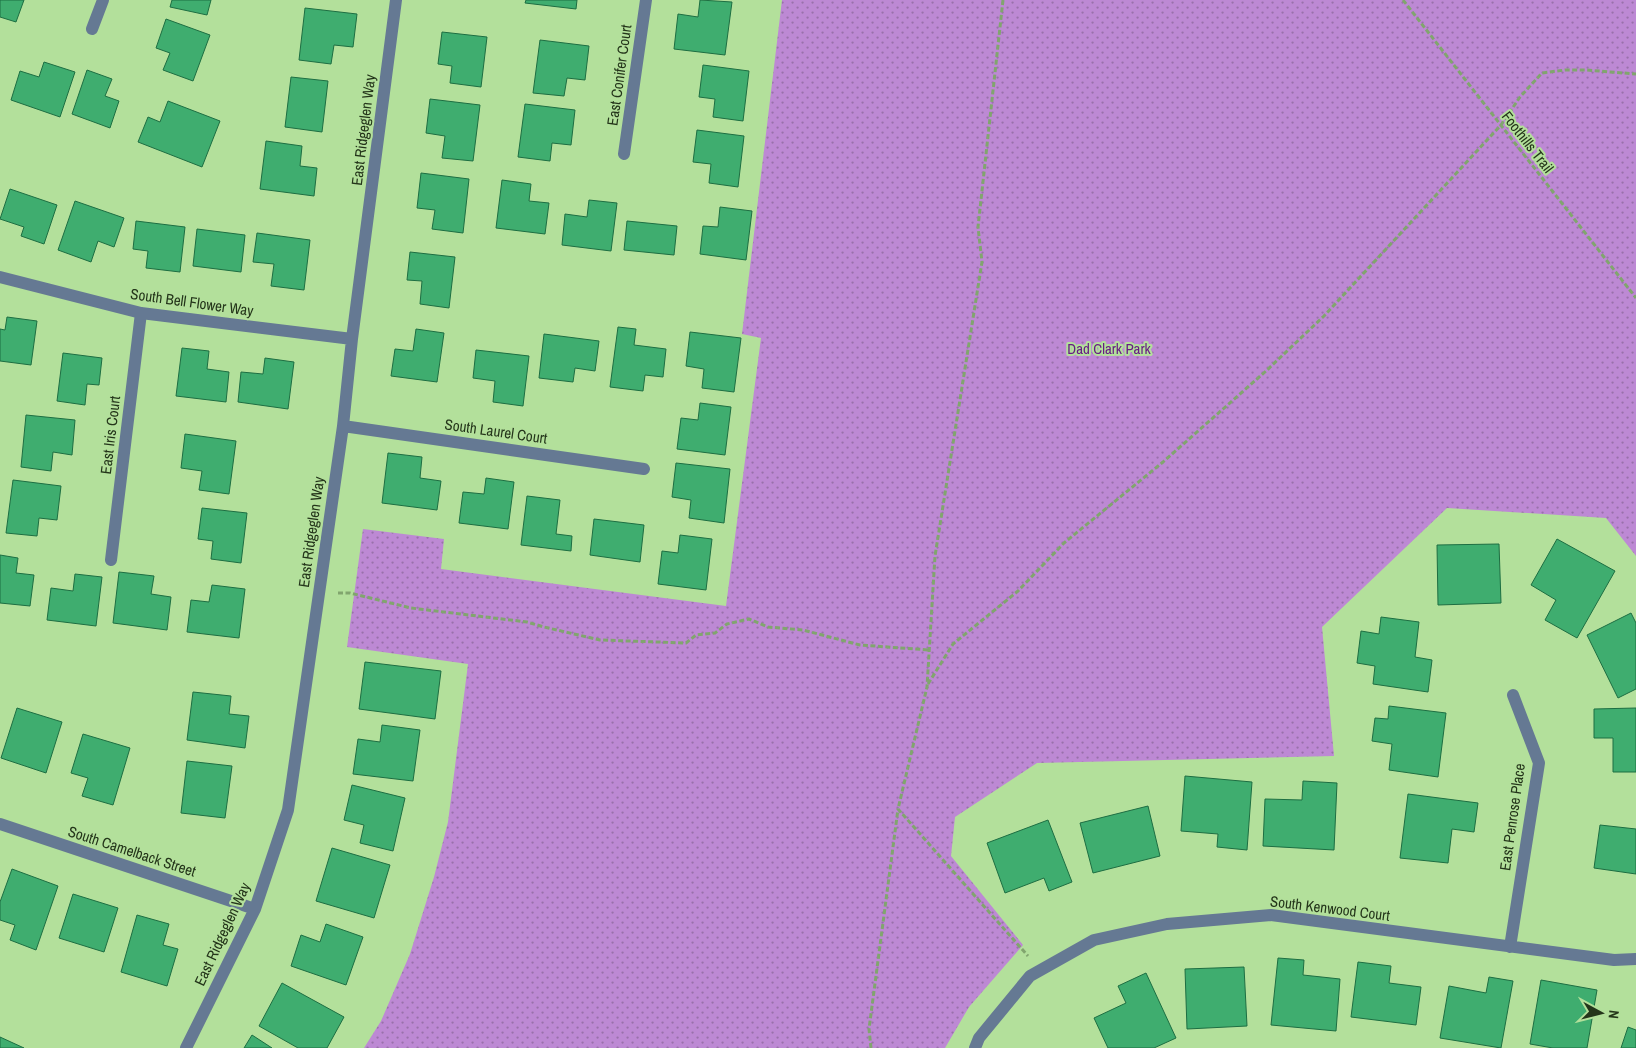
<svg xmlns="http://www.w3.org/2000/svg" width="1636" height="1048" font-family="'Archivo Narrow',sans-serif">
<defs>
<pattern id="park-dots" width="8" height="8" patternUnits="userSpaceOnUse" patternTransform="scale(1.25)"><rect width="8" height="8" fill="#bd89d4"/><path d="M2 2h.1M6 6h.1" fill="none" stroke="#9971ab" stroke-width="1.8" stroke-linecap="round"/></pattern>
</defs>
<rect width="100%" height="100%" fill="#b3e09b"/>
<path fill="url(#park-dots)" d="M782,0H1636V556L1606,518L1447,508L1322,627L1334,756L1037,763L955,817L951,856L1023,945L969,1007L945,1048H364L381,1021L410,954L434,877L448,822L468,664L347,647L363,529L444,539L441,569L726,606L761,338L742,334Z"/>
<path fill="#3fad6f" stroke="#1d6e42" d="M0,0H24L16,22L0,17Z
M172,0H211L207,15L170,7Z
M526,0H577L576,9L525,3Z
M700,0L732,2L725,55L674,49L678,14L698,17Z
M305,8L357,14L353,47L334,45L331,64L299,60Z
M166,19L210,35L193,81L163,70L170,53L156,48Z
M442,32L487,37L481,87L450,83L452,66L438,64Z
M540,40L589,46L585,80L567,78L564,96L533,93Z
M44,62L75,72L60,117L11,100L20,71L39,77Z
M703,65L749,71L743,121L713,117L715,99L699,97Z
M87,70L112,79L105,96L119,101L110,128L72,114Z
M291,77L328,81L322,132L285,127Z
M430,99L480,105L473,161L442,158L445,136L426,133Z
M168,101L220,121L202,167L138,142L148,117L160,122Z
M525,104L575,110L571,145L552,143L550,161L518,157Z
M697,130L744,136L738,187L709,183L711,164L693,162Z
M266,141L302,146L300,166L317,168L314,196L260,189Z
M421,173L469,179L463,233L432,229L435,210L417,208Z
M502,180L531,184L529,201L549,203L545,234L496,228Z
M10,189L57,205L44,244L21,236L24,227L0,219Z
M589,200L617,203L611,251L562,245L565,214L587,217Z
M75,201L124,218L114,247L98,241L91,262L58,250Z
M720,207L752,211L746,260L700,254L703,226L718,227Z
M136,221L185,227L180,272L146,268L148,251L133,249Z
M627,221L677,226L674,255L624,250Z
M197,229L245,235L241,272L193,266Z
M257,233L310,240L304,290L271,286L274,264L253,262Z
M410,252L455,257L449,308L420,304L422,281L407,280Z
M7,317L37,321L31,365L0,361V329L5,330Z
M618,327L636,329L634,345L666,349L663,377L645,375L643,391L610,387Z
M416,329L444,333L437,382L391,376L395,349L413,351Z
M690,332L741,338L734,392L702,388L704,369L686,366Z
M544,334L599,341L595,371L575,368L573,382L539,378Z
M182,348L209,351L207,369L229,372L226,402L176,396Z
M476,350L529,356L523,406L493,402L495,381L473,378Z
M63,353L102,358L99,385L87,384L85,405L57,401Z
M265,358L294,362L288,409L238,402L241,372L263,374Z
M700,403L731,407L725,455L677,449L681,418L698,420Z
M26,415L75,420L72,455L53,452L51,471L21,467Z
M185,434L236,441L229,494L199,490L202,471L181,468Z
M388,453L422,457L420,478L441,481L437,510L382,503Z
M676,463L730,469L724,523L689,518L691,500L672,497Z
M486,478L514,482L508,529L459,523L463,492L484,494Z
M13,480L61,486L57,520L39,518L37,536L6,533Z
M527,496L560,500L556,534L572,536L571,551L521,545Z
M202,508L247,513L241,563L211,559L213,541L198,539Z
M594,519L644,525L640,562L590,555Z
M680,535L712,539L706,590L658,584L662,551L678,553Z
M1557,539L1615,571L1577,638L1545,620L1556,600L1531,585Z
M1499,544L1501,603L1438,605L1437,545Z
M0,555L18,558L16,573L34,575L30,606L0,603Z
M119,572L154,576L151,594L171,597L167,630L113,623Z
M75,574L102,577L96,626L47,620L51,588L73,591Z
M212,585L245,589L239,638L187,632L191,600L209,602Z
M1631,613L1636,623V689L1618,698L1587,635Z
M1381,617L1419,622L1415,657L1432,660L1428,692L1373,684L1375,666L1357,663L1361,631L1379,634Z
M365,662L441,671L435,719L359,709Z
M193,692L231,696L229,714L249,716L245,748L187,740Z
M1389,706L1446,713L1438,777L1389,770L1392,744L1372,741L1375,718L1388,719Z
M17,708L62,722L46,773L1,758Z
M1636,708V772H1613V738H1594V709Z
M382,725L420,730L413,781L353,774L358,739L380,742Z
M83,734L130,748L113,805L82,796L88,778L71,773Z
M187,761L232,766L225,818L181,813Z
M1185,776L1252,782L1247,850L1217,847L1218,834L1181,831Z
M1303,781L1337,783L1334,850L1263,846L1265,799L1302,800Z
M352,785L405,798L393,851L360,843L364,825L344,820Z
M1408,794L1478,803L1474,832L1452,829L1448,863L1400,858Z
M1148,806L1160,856L1093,873L1080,823Z
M1048,820L1072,882L1049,891L1044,878L1005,893L987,843Z
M1600,825L1636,829V874L1594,868Z
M332,848L390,865L374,918L316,901Z
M12,869L58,886L36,950L10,940L15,925L0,920V902Z
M73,894L118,908L104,952L59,938Z
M137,915L169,924L163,945L178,949L167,986L121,972Z
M326,924L363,937L346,985L291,966L301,935L320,942Z
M1278,958L1304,960L1303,975L1340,979L1336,1031L1271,1025Z
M1358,962L1391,966L1389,983L1421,987L1416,1025L1351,1017Z
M1244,967L1247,1026L1187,1029L1185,969Z
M1146,973L1176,1038L1154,1048H1108L1094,1018L1126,1003L1118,986Z
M1489,977L1513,981L1501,1048L1440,1038L1449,986L1486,993Z
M1541,980L1597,990L1587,1048H1553L1530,1044Z
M282,983L344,1017L327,1048H298L259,1026Z
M1628,1027L1636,1030V1048H1621Z
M252,1035L272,1048H244Z
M0,1037L24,1048H0Z"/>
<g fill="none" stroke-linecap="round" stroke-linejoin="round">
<path stroke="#81a56e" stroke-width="3" stroke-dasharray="5 2.5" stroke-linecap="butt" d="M1003,0L978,227L982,262L935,556L927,687L898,809L1028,956
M1403,0L1636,298
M338,593H350L411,608L527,622L544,627L600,640L686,643L696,635L715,633L727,624L749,619L768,627L803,630L860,645L929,650
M928,684L953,644L1018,591L1064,543L1163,462L1266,371L1324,316L1501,125L1520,97L1542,73L1565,70H1586L1636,74
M871,1048L869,1029L898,809"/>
<path stroke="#657993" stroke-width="12" d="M92,29L103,0
M624,154L646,0
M0,277L141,313L352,339
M343,426L644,469
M111,560L141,313
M0,824L255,909
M1510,947L1539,763L1513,695
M186,1048L255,909L288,810L343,426L352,339L396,0
M975,1048L979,1038L1030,976L1094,940L1167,924L1271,915L1614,960L1636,959"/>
</g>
<g text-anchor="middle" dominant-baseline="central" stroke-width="4" stroke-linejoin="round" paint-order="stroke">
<g font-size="15" fill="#24351a" stroke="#b3e09b">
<text transform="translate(619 75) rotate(-82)">East Conifer Court</text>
<text transform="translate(363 130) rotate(-83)">East Ridgeglen Way</text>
<text transform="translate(1528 142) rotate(52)">Foothills Trail</text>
<text transform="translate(192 302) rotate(8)">South Bell Flower Way</text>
<text transform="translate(496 431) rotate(8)">South Laurel Court</text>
<text transform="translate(110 435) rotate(-83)">East Iris Court</text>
<text transform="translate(311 532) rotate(-82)">East Ridgeglen Way</text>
<text transform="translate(1512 817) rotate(-82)">East Penrose Place</text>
<text transform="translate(132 851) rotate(18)">South Camelback Street</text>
<text transform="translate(1330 908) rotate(7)">South Kenwood Court</text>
<text transform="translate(222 934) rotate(-65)">East Ridgeglen Way</text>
</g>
<g font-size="15" fill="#671c83" stroke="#b3e09b">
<text x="1109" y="348">Dad Clark Park</text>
</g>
</g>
<g transform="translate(1601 1013) rotate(97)" stroke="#b3e09b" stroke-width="4" paint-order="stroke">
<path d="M0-4L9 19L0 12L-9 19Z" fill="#24351a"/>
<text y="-8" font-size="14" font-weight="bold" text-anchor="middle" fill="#24351a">N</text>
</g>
</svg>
